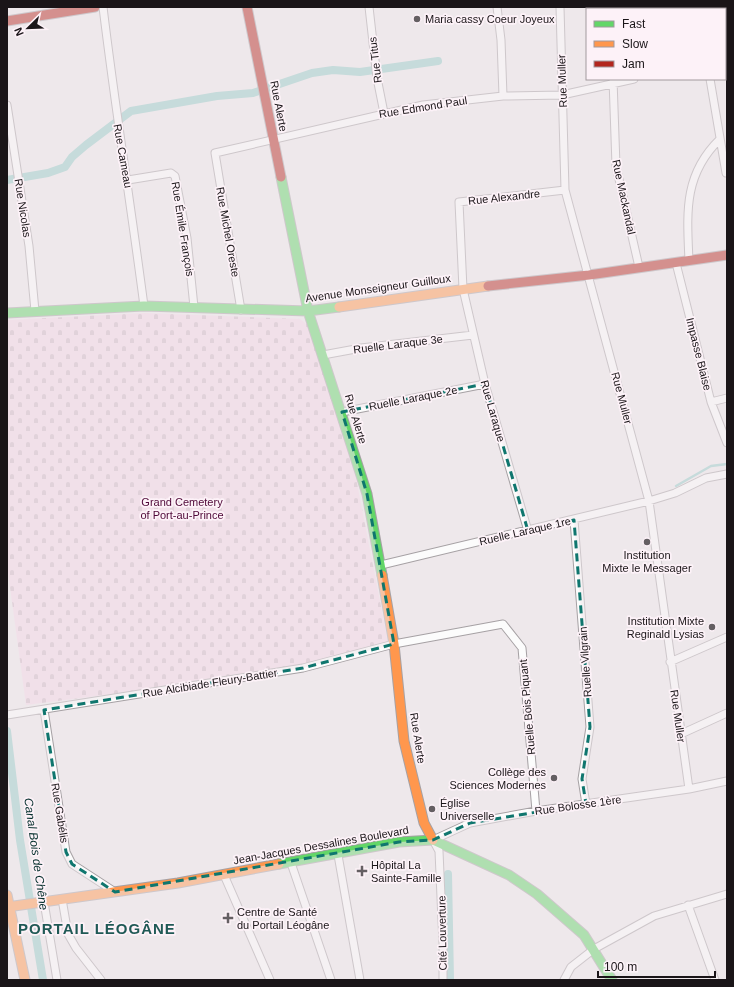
<svg xmlns="http://www.w3.org/2000/svg" width="734" height="987" font-family="Helvetica,sans-serif">
<defs>
<pattern id="cemetery-stones" width="16" height="16" patternUnits="userSpaceOnUse"><rect width="16" height="16" fill="#f4d8e7"/><path d="M2 7V4a2 2 0 0 1 4 0v3zM10 15v-3a2 2 0 0 1 4 0v3z" fill="#d1b8c5"/></pattern>
</defs>
<rect width="100%" height="100%" fill="#eee8eb"/>
<path fill="url(#cemetery-stones)" d="M145,313L300,319L309,326L356,478L388,642L316,662L222,680L26,705L7,565V320Z"/>
<g fill="none" stroke-linecap="round" stroke-linejoin="round">
<path stroke="#94ccc7" stroke-width="2.5" d="M676,486L711,466L727,464"/>
<path stroke="#94ccc7" stroke-width="8" d="M7,180L48,173L65,167L72,157L86,145L131,111L217,96L253,93L312,73L333,70L360,72L438,61
M7,731L20,840L43,980
M448,874L450,980"/>
<defs>
<path id="street" d="M103,7C115,107 131,206 144,306
M369,7L377,78L384,113
M497,7L501,40L503,96
M560,7L565,190L649,501L689,789
M612,7V9
M698,7L699,9
M725,55H727
M613,79L616,166L639,267
M710,79L726,173
M7,105L29,246L35,311
M128,180L171,173L175,176L187,238L194,307
M689,261C687,213 683,175 720,139
M676,263L711,402L727,443
M241,310L215,153L423,105L503,96L562,95L634,79
M323,355L361,348L473,335
M711,402L727,398
M342,412L485,384
M574,520L590,727L582,779L586,804
M528,531L485,384L463,289L459,202L565,190
M381,565L649,501L675,493L706,478L727,474
M670,662L727,637
M44,710L66,852L72,864L115,892
M7,715L303,668L394,644L503,624L522,648L536,811
M681,734L727,713
M338,855L360,980
M291,863L331,980
M224,875L270,980
M62,899L68,934L76,948L101,980
M44,902L57,980
M688,905L715,980
M443,980V944L439,851L433,840L470,823L536,811L689,789L727,781
M564,980L571,967L594,949L654,916L727,894"/>
<path id="fast" d="M281,177L308,311L367,494L382,575
M7,313L144,306L308,311L339,307
M279,864L399,842L433,840L509,875L537,894L584,935L612,980"/>
<path id="slow" d="M339,307L488,286
M382,575L394,644L404,741L424,823L433,840
M7,895L25,980
M7,907L178,883L279,864"/>
<path id="jam" d="M247,7L281,177
M7,21L95,7
M488,286L589,275L727,255"/>
</defs>
<use href="#street" stroke="#a6a1a4" stroke-width="9"/>
<use href="#fast" stroke="#a6a1a4" stroke-width="11"/>
<use href="#slow" stroke="#a6a1a4" stroke-width="11"/>
<use href="#jam" stroke="#a6a1a4" stroke-width="11"/>
<use href="#street" stroke="#fcfcfc" stroke-width="7"/>
<use href="#fast" stroke="#63d668" stroke-width="9"/>
<use href="#slow" stroke="#ff974d" stroke-width="9"/>
<use href="#jam" stroke="#b3261e" stroke-width="9"/>
</g>
<path d="M0 0H734V987H0ZM485,384L528,531L574,520L590,727L582,779L586,804L470,823L433,840L399,842L115,892L72,864L66,852L44,710L303,668L394,644L367,494L342,412Z" fill="#eee8eb" fill-opacity=".55" fill-rule="evenodd"/>
<path fill="none" stroke="#0f766e" stroke-width="3" stroke-dasharray="8 5" stroke-linejoin="round" d="M485,384L528,531L574,520L590,727L582,779L586,804L470,823L433,840L399,842L115,892L72,864L66,852L44,710L303,668L394,644L367,494L342,412Z"/>
<g fill="#645f62" stroke="#fdf2f8" stroke-width="1.5">
<circle cx="417" cy="19" r="4"/>
<circle cx="647" cy="542" r="4"/>
<circle cx="712" cy="627" r="4"/>
<circle cx="554" cy="778" r="4"/>
<circle cx="432" cy="809" r="4"/>
<path d="M360 865h4v4h4v4h-4v4h-4v-4h-4v-4h4z"/>
<path d="M226 912h4v4h4v4h-4v4h-4v-4h-4v-4h4z"/>
</g>
<g text-anchor="middle" dominant-baseline="central" stroke-width="3.5" stroke-linejoin="round" paint-order="stroke">
<g font-size="11" fill="#1a1518" stroke="#fdf2f8" text-anchor="start">
<text x="425" y="19">Maria cassy Coeur Joyeux</text>
<text x="647" y="555" text-anchor="middle">Institution<tspan x="647" dy="13">Mixte le Messager</tspan></text>
<text x="704" y="621" text-anchor="end">Institution Mixte<tspan x="704" dy="13">Reginald Lysias</tspan></text>
<text x="546" y="772" text-anchor="end">Collège des<tspan x="546" dy="13">Sciences Modernes</tspan></text>
<text x="440" y="803">Église<tspan x="440" dy="13">Universelle</tspan></text>
<text x="371" y="865">Hôpital La<tspan x="371" dy="13">Sainte-Famille</tspan></text>
<text x="237" y="912">Centre de Santé<tspan x="237" dy="13">du Portail Léogâne</tspan></text>
</g>
<g font-size="11" fill="#1a1518" stroke="#fdf2f8">
<text transform="translate(375 60) rotate(-97)">Rue Titus</text>
<text transform="translate(562 81) rotate(-92)">Rue Muller</text>
<text transform="translate(279 106) rotate(79)">Rue Alerte</text>
<text transform="translate(423 107) rotate(-9)">Rue Edmond Paul</text>
<text transform="translate(123 156) rotate(80)">Rue Cameau</text>
<text transform="translate(504 197) rotate(-6)">Rue Alexandre</text>
<text transform="translate(624 197) rotate(78)">Rue Mackandal</text>
<text transform="translate(23 208) rotate(81)">Rue Nicolas</text>
<text transform="translate(183 229) rotate(81)">Rue Émile François</text>
<text transform="translate(228 232) rotate(80)">Rue Michel Oreste</text>
<text transform="translate(378 288) rotate(-8)">Avenue Monseigneur Guilloux</text>
<text transform="translate(398 344) rotate(-7)">Ruelle Laraque 3e</text>
<text transform="translate(699 354) rotate(76)">Impasse Blaise</text>
<text transform="translate(413 398) rotate(-11)">Ruelle Laraque 2e</text>
<text transform="translate(622 398) rotate(75)">Rue Muller</text>
<text transform="translate(493 411) rotate(74)">Rue Laraque</text>
<text transform="translate(356 419) rotate(73)">Rue Alerte</text>
<text transform="translate(525 531) rotate(-13)">Ruelle Laraque 1re</text>
<text transform="translate(585 662) rotate(-94)">Ruelle Vilgrain</text>
<text transform="translate(210 683) rotate(-9)">Rue Alcibiade Fleury-Battier</text>
<text transform="translate(527 707) rotate(-95)">Ruelle Bois Piquant</text>
<text transform="translate(678 716) rotate(82)">Rue Muller</text>
<text transform="translate(418 738) rotate(81)">Rue Alerte</text>
<text transform="translate(578 805) rotate(-8)">Rue Bolosse 1ère</text>
<text transform="translate(60 813) rotate(81)">Rue Gabélis</text>
<text transform="translate(321 845) rotate(-10)">Jean-Jacques Dessalines Boulevard</text>
<text transform="translate(442 933) rotate(-91)">Cité Louverture</text>
</g>
<g font-size="11" fill="#4e0737" stroke="#fdf2f8">
<text x="182" y="502">Grand Cemetery<tspan x="182" dy="13">of Port-au-Prince</tspan></text>
</g>
<g font-size="12" font-style="italic" fill="#07312e" stroke="#fdf2f8">
<text transform="translate(36 854) rotate(82)">Canal Bois de Chêne</text>
</g>
<g font-size="15" font-weight="bold" letter-spacing="1" fill="#1f5955" stroke="#fdf2f8">
<text x="97" y="928">PORTAIL LÉOGÂNE</text>
</g>
</g>
<rect width="734" height="987" fill="none" stroke="#1a1518" stroke-width="16"/>
<rect x="586" y="8" width="140" height="72" fill="#fdf2f8" stroke="#a29a9e"/>
<rect x="594" y="21" width="20" height="6" fill="#63d668" stroke="#a29a9e"/>
<text x="622" y="28" font-size="12" fill="#1a1518">Fast</text>
<rect x="594" y="41" width="20" height="6" fill="#ff974d" stroke="#a29a9e"/>
<text x="622" y="48" font-size="12" fill="#1a1518">Slow</text>
<rect x="594" y="61" width="20" height="6" fill="#b3261e" stroke="#a29a9e"/>
<text x="622" y="68" font-size="12" fill="#1a1518">Jam</text>
<g transform="translate(28 28) rotate(247)" stroke="#fdf2f8" stroke-width="3" paint-order="stroke">
<path d="M0-3L7 15L0 10L-7 15Z" fill="#1a1518"/>
<text y="-6" font-size="11" font-weight="bold" text-anchor="middle" fill="#1a1518">N</text>
</g>
<path d="M598 971v6h117v-6" fill="none" stroke="#1a1518" stroke-width="2"/>
<text x="604" y="971" font-size="12" fill="#1a1518" stroke="#fdf2f8" stroke-width="3" paint-order="stroke">100 m</text>
</svg>
